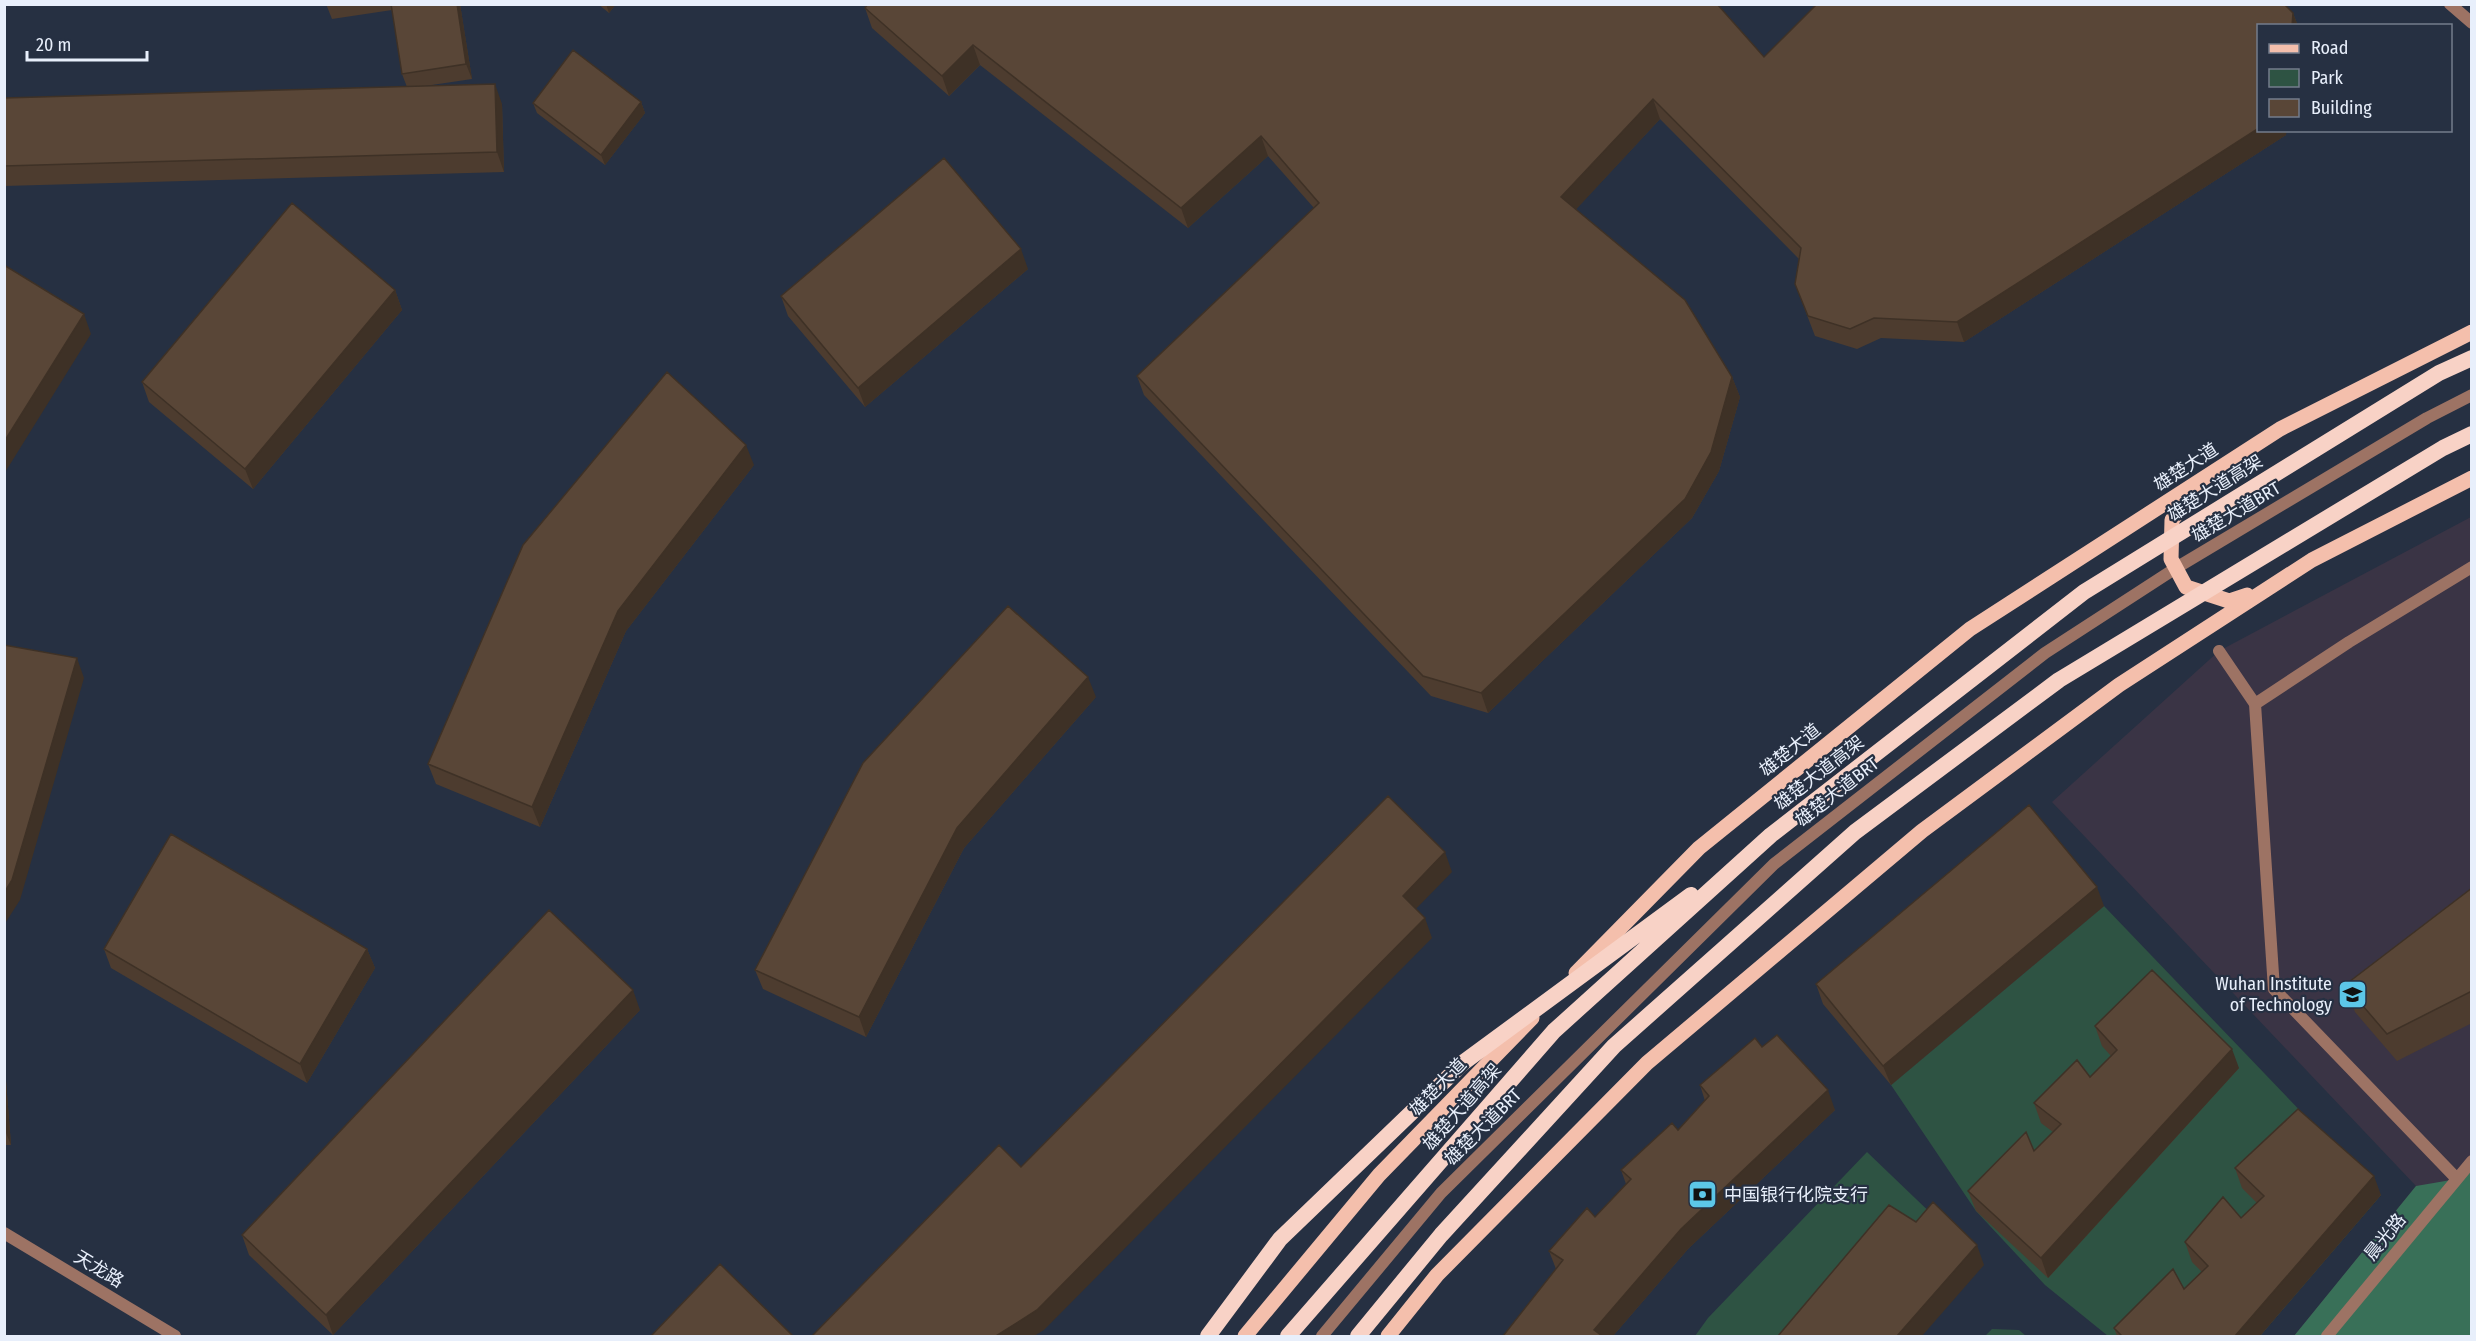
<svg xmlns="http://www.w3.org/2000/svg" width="2476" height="1341" font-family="'Fira Sans Condensed','Noto Sans SC',sans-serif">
<rect width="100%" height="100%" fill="#263042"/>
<path fill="#3a3445" d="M2471,517V1336H2294L2416,1186L2052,802L2219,651Z"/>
<path fill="#2e5343" d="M2104,906L2381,1195L2260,1336H2108L2045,1285L1976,1211L1891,1085Z
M1867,1152L1940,1222L1802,1336H1695L1708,1318Z
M1992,1329L2019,1330L2026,1336H1985Z"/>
<path fill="#397058" d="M2471,1161V1336H2294L2416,1186L2457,1179Z"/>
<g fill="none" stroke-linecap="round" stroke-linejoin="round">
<path stroke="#9d7364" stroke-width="12" d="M1322,1336L1441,1193L1774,864L2045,653L2176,568L2427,418L2472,395"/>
<path stroke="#9d7364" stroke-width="12" d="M2219,651L2255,704L2274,989L2457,1179
M2255,704L2349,642L2472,567
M4,1233L175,1336
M2327,1336L2472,1161"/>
<path stroke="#9d7364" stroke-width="12" d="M2450,4L2472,23"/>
<path stroke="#f4bfac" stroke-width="15" d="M2198,487L2172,520L2171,559L2186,587L2229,601L2247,595
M1576,973L1699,848L1970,629L2280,429L2472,332
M1245,1336L1379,1175L1532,1018
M1388,1336L1437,1275L1647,1063L1922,831L2119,685L2312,560L2472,478"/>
<path stroke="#f8d2c6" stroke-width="16" d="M1208,1336L1280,1239L1464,1062L1691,895
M1288,1336L1554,1031L1771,835L2084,592L2439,373L2472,358
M1358,1336L1441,1235L1614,1046L1855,832L2059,680L2443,448L2472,434"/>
</g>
<path fill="#4d3c2f" d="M326,4H460L472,79L425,86L502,104L504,172L4,186V98L407,87L402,74L392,10L332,19Z
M598,4H616L609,13Z
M865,8L1764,57L2293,13L2298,26H2259L2286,135L1964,342L1881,338L1857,349L1815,336L1795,284L1799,259L1660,119L1576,209L1732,377L1740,397L1719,471L1692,518L1488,713L1431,696L1144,395L1137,376L1314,208L1268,156L1188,228L980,65L949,96L872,28Z
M641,102L645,113L605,165L537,113L533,103Z
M1028,269L865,407L788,316L781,296Z
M395,290L402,310L253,489L149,402L142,382Z
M754,465L626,631L540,827L436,784L428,764Z
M1096,697L964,848L866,1037L763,989L755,970Z
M2472,888V1023L2397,1061L2355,1012L2345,985Z
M2104,906L1891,1085L1823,1004L1816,984Z
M104,949H367L375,968L307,1083L111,968Z
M640,1010L333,1335L249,1255L242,1235Z
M2095,1026L2239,1068L2048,1278L1976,1211L1968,1191L2034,1151L2053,1132L2041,1123L2034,1103L2090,1077L2111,1056L2102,1046Z
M1762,1047L1835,1110L1688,1249L1613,1336H1503L1556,1269L1549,1251L1595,1217L1626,1184L1621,1170L1678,1130L1705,1101L1700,1085Z
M4,1077L6,1081L11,1145H4Z
M2235,1168L2381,1195L2260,1336H2117L2114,1328L2184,1289L2202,1272L2192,1262L2185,1242L2241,1218L2257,1203L2242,1188Z"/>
<path fill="#3e3126" d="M457,4H460L472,79L466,64Z
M606,4H616L609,13Z
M2293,13L2298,26H2292Z
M973,45L980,65L949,96L942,76Z
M495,84L502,104L504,172L497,152Z
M1653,99L1660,119L1569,217L1561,197Z
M641,102L645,113L605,165L601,155Z
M2259,128V130H2287L2286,135L1964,342L1957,322Z
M1261,136L1268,156L1188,228L1181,208Z
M1021,249L1028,269L865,407L858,388Z
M395,290L402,310L253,489L245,469Z
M84,314L91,334L4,474V442Z
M1732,377L1740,397L1719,471L1692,518L1488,713L1481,693Z
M746,445L754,465L626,631L540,827L532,807L618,611Z
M77,658L84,678L20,900L4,925V893Z
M1088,677L1096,697L964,848L866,1037L859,1017L957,828Z
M1445,852L1452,872L1410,915L1403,896Z
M2097,887L2104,906L1891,1085L1883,1066Z
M1425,918L1432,938L1044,1330L1034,1336H996Z
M367,949L375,968L307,1083L300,1064Z
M633,990L640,1010L333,1335L326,1315Z
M2232,1049L2239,1068L2048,1278L2041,1258Z
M4,1077L6,1081L11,1145L4,1128Z
M1828,1090L1835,1110L1688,1249L1613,1336H1597L1594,1330L1681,1229Z
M2374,1176L2381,1195L2260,1336H2235Z
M1977,1245L1984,1265L1922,1336H1897Z"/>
<path fill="#594637" stroke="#3e3126" stroke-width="1.5" d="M391,4H457L466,64L402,74Z
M868,4H1717L1764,57L1817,4H2284L2293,13L2292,26H2259V128L1957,322L1874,318L1850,329L1808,316L1795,284L1801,248L1653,99L1561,197L1685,300L1732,377L1711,452L1685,499L1481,693L1423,676L1137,376L1319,203L1261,136L1181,208L973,45L942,76L865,8Z
M573,50L641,102L601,155L533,103Z
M495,84L497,152L4,166V98Z
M944,158L1021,249L858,388L781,296Z
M292,203L395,290L245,469L142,382Z
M4,265L84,314L4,442Z
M667,372L746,445L618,611L532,807L428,764L523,545Z
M1008,606L1088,677L957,828L859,1017L755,970L863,763Z
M4,645L77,658L12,880L4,893Z
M1388,796L1445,852L1403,896L1425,918L1037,1310L996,1336H812L999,1145L1021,1167Z
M2029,805L2097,887L1883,1066L1816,984Z
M171,834L367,949L300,1064L104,949Z
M2472,888V991L2387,1034L2345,985Z
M549,910L633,990L326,1315L242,1235Z
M2152,970L2232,1049L2041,1258L1968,1191L2026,1132L2034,1151L2061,1124L2034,1103L2077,1060L2090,1077L2117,1050L2095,1026Z
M1777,1035L1828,1090L1681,1229L1594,1330L1602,1336H1503L1563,1260L1549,1251L1587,1208L1595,1217L1631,1179L1621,1170L1672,1123L1678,1130L1709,1096L1700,1085L1755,1038L1762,1047Z
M2298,1109L2374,1176L2235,1336H2122L2114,1328L2173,1269L2184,1289L2208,1266L2185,1242L2223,1197L2241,1218L2264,1196L2235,1168Z
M1933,1202L1977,1245L1897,1336H1778L1889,1205L1916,1222Z
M720,1264L793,1336H651Z"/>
<defs>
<symbol id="university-square" viewBox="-11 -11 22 22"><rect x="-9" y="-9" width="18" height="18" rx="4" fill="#5cc7e8" stroke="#263042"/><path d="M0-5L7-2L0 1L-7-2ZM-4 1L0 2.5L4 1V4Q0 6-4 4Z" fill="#111"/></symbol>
<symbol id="bank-square" viewBox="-11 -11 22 22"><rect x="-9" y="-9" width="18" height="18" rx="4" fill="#5cc7e8" stroke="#263042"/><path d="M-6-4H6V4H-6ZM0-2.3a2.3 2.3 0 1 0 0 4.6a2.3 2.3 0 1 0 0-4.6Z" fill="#111"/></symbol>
</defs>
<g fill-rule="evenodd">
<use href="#university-square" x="2336" y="978" width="33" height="33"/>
<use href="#bank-square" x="1686" y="1178" width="33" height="33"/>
</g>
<g text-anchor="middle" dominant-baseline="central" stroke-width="4.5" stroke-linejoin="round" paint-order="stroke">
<g font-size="18" fill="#e8effb" stroke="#263042">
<text transform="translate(2186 467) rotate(-33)">雄楚大道</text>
<text transform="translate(2215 488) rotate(-32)">雄楚大道高架</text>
<text transform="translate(2236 512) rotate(-31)">雄楚大道BRT</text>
<text transform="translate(1790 750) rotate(-39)">雄楚大道</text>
<text transform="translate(1819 773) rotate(-38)">雄楚大道高架</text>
<text transform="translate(1837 792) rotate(-38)">雄楚大道BRT</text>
<text transform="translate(1438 1087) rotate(-46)">雄楚大道</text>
<text transform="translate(1462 1107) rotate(-49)">雄楚大道高架</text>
<text transform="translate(1483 1127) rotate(-45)">雄楚大道BRT</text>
<text transform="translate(2385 1237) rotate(-51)">晨光路</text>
<text transform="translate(99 1269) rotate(31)">天龙路</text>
</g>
<g font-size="18" fill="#e8effb" stroke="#263042" text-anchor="end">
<text x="2332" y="984">Wuhan Institute<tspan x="2332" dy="21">of Technology</tspan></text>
<text x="1724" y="1195" text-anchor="start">中国银行化院支行</text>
</g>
</g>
<rect width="2476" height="1341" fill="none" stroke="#e8effb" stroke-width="12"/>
<rect x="2257" y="24" width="195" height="108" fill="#263042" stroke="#747c8c" stroke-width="1.5"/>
<rect x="2269" y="44" width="30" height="9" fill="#f4bfac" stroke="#747c8c" stroke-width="1.5"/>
<text x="2311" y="54" font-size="18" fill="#e8effb">Road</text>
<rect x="2269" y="69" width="30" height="18" fill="#2e5343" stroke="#747c8c" stroke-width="1.5"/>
<text x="2311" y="84" font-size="18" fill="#e8effb">Park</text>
<rect x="2269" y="99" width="30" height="18" fill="#594637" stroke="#747c8c" stroke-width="1.5"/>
<text x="2311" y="114" font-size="18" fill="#e8effb">Building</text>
<path d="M27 51v9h120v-9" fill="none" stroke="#e8effb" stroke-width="3"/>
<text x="36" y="51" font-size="18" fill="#e8effb" stroke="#263042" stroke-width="4.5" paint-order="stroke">20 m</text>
</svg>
